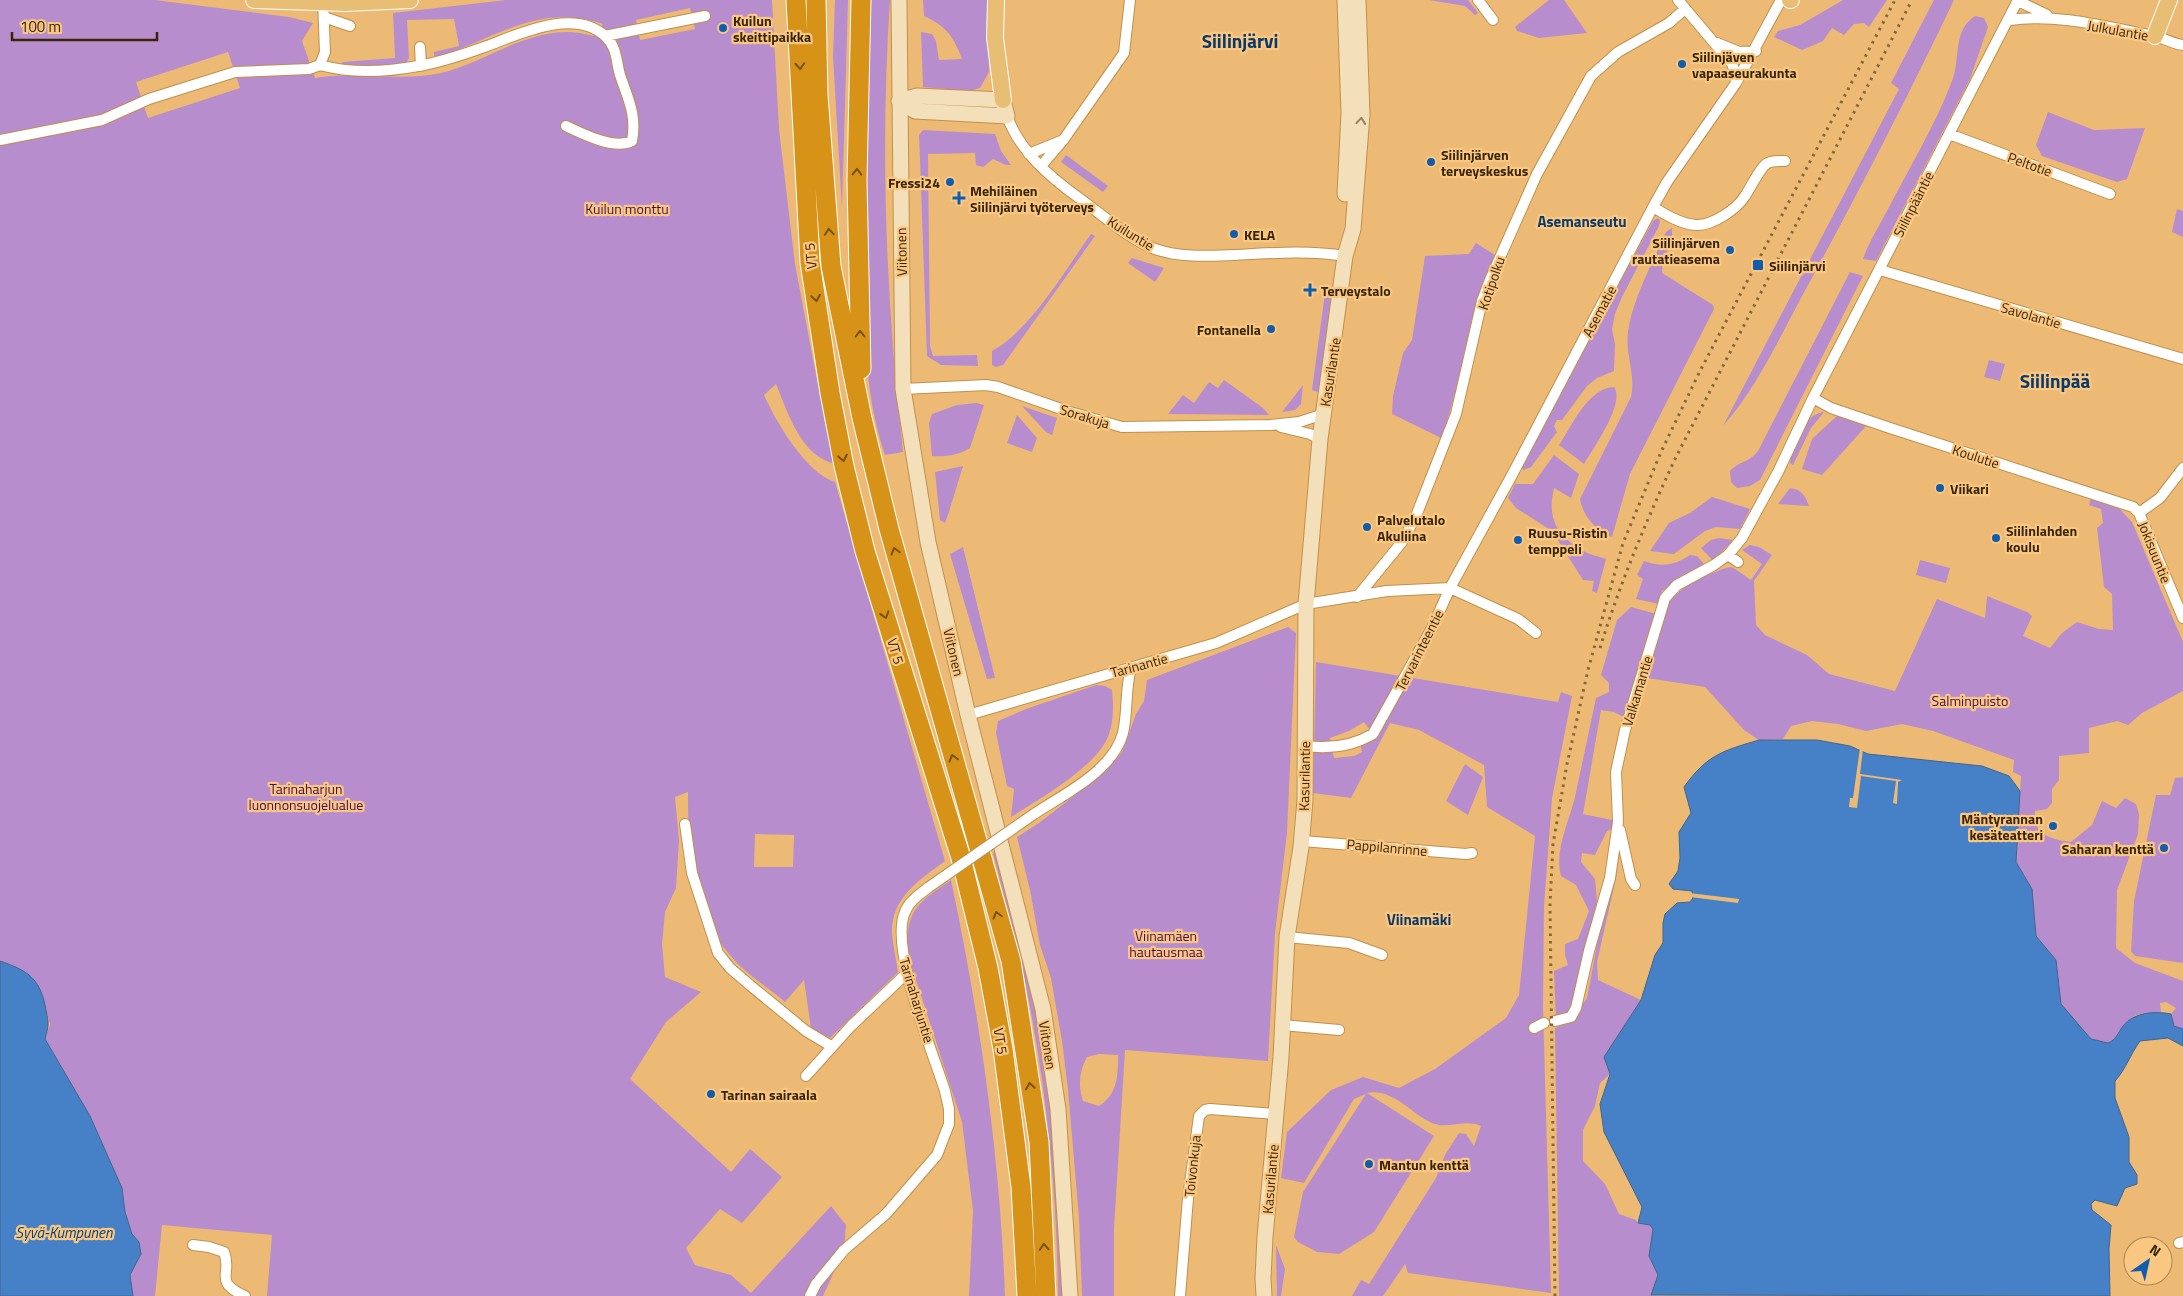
<svg xmlns="http://www.w3.org/2000/svg" width="2183" height="1296" font-family="'Titillium Web',sans-serif">
<rect width="100%" height="100%" fill="#edba75"/>
<path fill="#b88dcd" fill-rule="evenodd" d="M0,0H155L289,17L313,23L302,41L315,78C357,71 399,82 441,73C491,61 538,19 593,36L603,24C537,2 494,40 434,58V52L459,46L454,19L407,20L409,58L406,63L365,68L340,65L343,62L395,58L393,13L506,0H772L779,129L795,264L827,433L836,464C801,457 788,413 776,384L764,395C776,422 806,473 835,482L945,861C921,879 891,897 892,933C893,946 896,959 898,972L830,1038L811,1028L804,980L785,1002C770,989 751,977 737,963C691,915 688,855 688,792L675,797L679,840L676,888L665,912L662,944L665,977L701,992L666,1022L630,1079L731,1172L750,1149L782,1177L742,1223L720,1209L686,1248L695,1265L731,1275L751,1293L831,1206L846,1225L844,1250L823,1296H267L272,1235L162,1225L155,1296H133L130,1275L141,1254L139,1242L132,1234L125,1212L122,1188L90,1116L45,1039L50,1024L45,1008L12,965L0,961ZM690,8L695,29L640,40L636,20ZM228,52L240,88L148,118L136,82ZM755,834L794,835L793,867H754Z
M835,0H848L842,208L833,57Z
M870,0H890C880,151 886,301 903,452L885,455C858,376 865,287 866,205C868,137 868,68 870,0Z
M923,0H988L989,72L980,88L970,91L923,87L921,32L932,34L936,41L939,60L962,59C954,37 946,26 924,16Z
M1429,0H1468L1478,13L1475,15L1465,6Z
M1549,0H1564L1587,33L1539,38L1517,31L1515,27Z
M1843,0H1887L1869,27L1864,23L1854,24L1844,35L1832,28L1823,41L1802,50L1774,37L1778,31L1800,25Z
M1934,0H1954C1908,97 1858,193 1807,287C1781,334 1759,385 1723,426L1899,89L1891,83Z
M1975,16L1984,18L1988,27L1970,79L1876,261L1863,259C1869,242 1879,226 1887,211C1909,168 1935,126 1952,81C1961,58 1952,31 1975,16Z
M2048,112L2094,130L2145,128L2127,179L2117,182L2042,156L2036,145Z
M923,130L995,134L1001,151L1011,165H1006L993,159L983,167L976,165L975,153L928,154L930,346L933,356L977,355L978,366L941,365L927,356L920,159L919,135Z
M1066,155L1108,186L1103,192L1061,162Z
M2177,209L2183,211V237L2172,232Z
M1658,218L1660,221L1659,226L1622,297L1615,314L1612,329L1615,344L1614,371L1597,378L1587,386L1562,420H1557L1554,426L1557,432L1531,467L1524,470L1520,468L1653,221Z
M1672,228V245L1663,257L1662,273L1713,305L1714,309L1630,474L1612,537C1595,530 1583,516 1580,499L1631,397C1636,375 1625,354 1628,332C1632,300 1653,262 1666,232Z
M1091,234L1095,236L1003,365L996,367L992,365V351C1031,330 1065,270 1091,234Z
M1476,243L1495,255C1466,313 1464,378 1441,438L1392,414L1393,396L1403,353L1412,340L1425,256L1469,254Z
M1132,258L1164,268L1155,282L1128,263Z
M1850,272L1863,276L1760,480L1750,486L1737,488L1731,482L1730,471C1741,460 1747,464 1758,451Z
M1326,286H1329L1332,309L1321,393L1312,390Z
M1989,360L2005,364L2000,381L1984,377Z
M1224,380L1263,408L1269,415L1168,414L1183,395L1194,403L1209,382L1218,388Z
M1303,385L1301,404L1295,410L1282,412Z
M1614,387C1626,402 1593,449 1584,464L1559,445C1572,426 1588,388 1614,387Z
M976,403L984,405L970,448C960,455 945,457 932,456L929,423L932,414L957,405Z
M1022,406L1057,418L1052,435L1046,432Z
M1824,412L1811,428L1793,465L1790,463C1791,444 1804,414 1824,412Z
M1017,415L1037,438L1032,452L1007,443Z
M1837,416L1867,425L1822,475L1802,469L1812,439Z
M1554,455L1579,474L1571,498L1554,488C1547,518 1556,535 1583,551C1590,555 1598,556 1606,559L1597,593L1592,591L1594,581L1583,580L1552,531L1516,508L1508,498L1515,484H1533Z
M963,466L948,515L945,523L940,520L935,472Z
M1790,488C1802,490 1805,495 1809,506L1778,504Z
M2091,496L2115,504L2132,522L2183,642V691L2142,713L2128,725L2117,721L2089,728V753L2059,756V780L2052,789V803L2047,809L2035,811C2032,834 2051,840 2071,842L2092,825L2102,801L2116,808L2125,798L2136,804L2139,814L2138,834L2117,890L2116,948L2135,963L2183,981V1029L2174,1026L2171,1014L2176,1008L2166,1002L2160,1003L2161,1012C2153,1013 2139,1012 2133,1017C2122,1023 2120,1038 2108,1043L2091,1039L2060,1004L2056,960L2036,936L2032,889L2016,862L2021,776L2013,772L2014,760L1933,731L1902,724L1866,731L1838,724L1812,721L1791,726L1783,739L1759,740L1744,730L1705,687L1641,677L1627,719L1614,712L1601,710L1583,814L1612,820V829L1607,831L1595,855L1582,853L1581,862L1595,879L1597,901L1573,1004L1565,1016L1556,1020L1554,971L1568,965L1565,955V944L1578,939L1589,911L1576,885L1561,876C1554,850 1569,822 1575,797C1582,764 1589,731 1596,698L1609,692V683L1601,675L1617,620L1631,607L1660,615L1665,598C1678,597 1679,591 1688,584C1693,580 1728,566 1731,567C1738,570 1745,576 1751,580L1762,564L1742,550L1750,545L1759,547L1772,555L1754,581L1756,625L1765,635L1807,655L1829,674L1895,691L1937,599L1985,618L1987,596L2027,612L2032,616L2023,636L2050,648L2062,633L2077,622L2099,629L2113,630L2112,594L2104,587L2097,528L2103,523L2101,509L2089,505Z
M1712,497L1750,509L1740,529L1716,527L1705,531L1674,554L1650,551L1669,523L1690,513Z
M1719,538L1733,540L1713,561L1701,548L1711,540Z
M963,547L995,678L987,679L950,554Z
M1690,555L1697,556L1704,564L1662,591L1659,604L1636,599L1643,579L1637,575L1644,561C1661,567 1674,566 1690,555Z
M1920,560L1950,568L1946,583L1916,575Z
M1288,627L1296,633L1287,833L1275,933L1268,1061L1125,1050L1114,1229V1296H1082L1079,1218L1068,1090L1062,1041L1051,978L1040,945L1030,890L1017,837L1039,823L1107,770L1122,752L1136,714L1144,701L1147,680ZM1099,1054L1118,1055C1118,1075 1118,1094 1099,1106L1083,1101C1078,1086 1079,1071 1087,1057Z
M1316,662L1558,702L1561,692L1572,696L1552,798L1544,906L1543,1007L1551,1293L1408,1273L1405,1264L1383,1296H1352L1361,1280L1369,1284L1436,1178L1445,1155L1459,1133L1466,1134L1474,1146L1481,1126C1465,1118 1448,1130 1432,1123C1411,1114 1393,1088 1367,1093L1434,1136L1374,1232L1339,1254L1317,1252L1298,1242L1294,1237L1303,1192L1366,1094L1354,1099L1304,1183L1281,1178L1287,1132L1331,1090L1363,1077L1399,1088L1435,1069L1506,1018L1519,995L1535,836L1487,807L1484,765L1419,730L1390,723L1351,798L1313,793ZM1364,722L1373,734L1360,742L1362,752L1354,756L1334,758L1330,738L1349,731Z
M1096,685L1105,686L1112,690C1114,708 1114,730 1103,746C1085,773 1038,800 1011,817L1014,789L1007,786L996,733L998,721L1026,709Z
M1465,764L1483,777L1468,815L1446,801Z
M2183,777V963L2135,956L2131,951L2134,901L2156,795H2170L2175,778Z
M997,851L1037,1012L1054,1115L1064,1296H1058C1057,1186 1045,1075 1022,967C1014,929 1002,891 993,853Z
M1619,865L1597,962L1598,980L1641,1000L1604,1057L1610,1074L1600,1083L1595,1106L1583,1130V1161L1605,1184L1619,1214L1636,1220L1638,1223L1650,1225L1653,1229L1649,1256L1658,1275L1652,1296H1559L1555,1028L1570,1022L1587,998L1598,940Z
M951,880C980,1017 1000,1156 1005,1296H969L973,1211L962,1122L907,952C906,909 918,903 951,880Z
M1276,1245L1285,1269L1281,1296H1277Z"/>
<path fill="#4680c7" stroke="#42658d" d="M1759,740H1817L1850,746L1868,754L1982,766L2009,776L2020,791L2016,862L2032,889L2036,936L2056,960L2061,1004L2091,1039L2108,1043C2116,1040 2118,1033 2123,1026C2134,1012 2155,1011 2171,1014L2174,1026L2183,1029V1046L2168,1038L2140,1041C2130,1055 2126,1069 2115,1081V1098L2129,1137V1162L2137,1175V1184L2125,1188L2117,1206L2095,1200L2091,1204L2092,1210L2111,1225L2109,1249L2110,1296L1651,1295L1658,1275L1649,1256L1653,1229L1650,1225L1638,1223L1642,1207L1604,1132L1600,1104L1610,1074L1604,1057L1641,1000L1655,955L1663,943V923L1665,914L1677,903L1690,902L1693,898L1692,891L1673,889L1669,884L1678,871L1680,858L1679,832L1691,813L1684,787C1707,755 1722,751 1759,740Z
M0,961C26,970 39,977 45,1005C48,1022 50,1022 45,1039L90,1116L122,1188L125,1212L132,1234L139,1242L141,1254L130,1275L133,1296H0Z"/>
<path fill="#edba75" d="M1860,748L1863,749L1860,774L1902,780L1898,782L1897,804L1893,803L1896,781L1861,776L1857,808L1849,807L1850,798H1853Z
M1689,893L1739,899L1738,903L1690,897Z"/>
<g fill="none" stroke-linecap="round" stroke-linejoin="round">
<defs>
<path id="street" d="M1478,0L1493,20
M1678,0L1732,64L1735,72L1736,83
M2018,1L2047,15
M324,17L350,26
M2010,20C2057,13 2107,27 2154,36C2164,38 2173,44 2183,45
M605,36L705,16
M1717,43L1739,52L1756,51
M420,47L421,66
M320,65C352,74 386,72 418,66C442,62 465,54 487,46C519,34 575,7 606,37C617,47 616,61 620,75C628,99 637,115 632,141C614,150 583,134 566,126
M1007,116C1020,152 1050,177 1079,198C1103,215 1128,239 1155,249C1181,258 1208,256 1235,255C1272,253 1309,250 1345,256
M1949,134L2110,194
M0,140L102,120L149,99L235,72L309,69L320,65L325,52L323,0
M1029,154L1061,141
M1041,166L1064,139L1124,53L1130,0
M1653,207C1666,215 1681,224 1696,225C1712,226 1737,209 1745,196C1750,189 1760,168 1766,164C1771,160 1779,161 1785,161
M1880,270L2183,359
M903,389L986,385L998,387L1070,412L1122,427L1271,425L1299,422L1324,414
M1813,398L1831,408L1890,428L2133,507L2139,513L2183,618
M1281,427L1310,434L1320,439
M2139,513L2160,498L2183,468
M1728,555L1738,562
M1357,597L1402,542L1416,516L1456,414L1482,301L1490,280L1537,174L1591,76L1618,52L1669,23L1685,9
M968,715L1216,643L1306,604L1387,591L1450,588L1518,619L1536,633
M1305,746C1329,749 1353,746 1373,734L1432,628L1450,588L1512,475L1653,207L1667,182L1736,83L1781,0
M1034,814C1064,794 1113,771 1123,733C1128,711 1125,689 1131,668
M685,824L692,873L718,953L730,968L751,986L806,1031L831,1046
M1620,830L1631,879L1635,885
M1302,841L1466,854L1472,853
M1287,937L1349,943L1382,955
M1555,1021L1571,1017L1576,1008L1589,951L1610,878L1618,822L1616,772L1625,730L1665,598L1677,585L1714,565L1728,555L1742,538L1778,472L1813,398L2018,0
M1282,1025L1339,1030
M1534,1028L1544,1023
M806,1076L851,1026L907,973
M2179,1243L2183,1242
M193,1245L209,1247L224,1252C233,1274 212,1281 245,1296
M810,1296L816,1284L844,1250L886,1214L937,1155L949,1124V1109L945,1091C933,1052 889,948 905,912C909,901 920,894 929,887
M1180,1296L1188,1198L1199,1116L1205,1110L1210,1109L1276,1114"/>
<path id="secondary" d="M899,0L903,389L928,542L968,715L1043,1009L1058,1109L1070,1296
M917,96L1003,100L1007,116L915,111L899,101Z
M1345,194L1349,113L1345,0
M1264,1296L1263,1278L1265,1237L1281,1057L1287,937L1301,847L1305,800L1306,604L1320,439L1345,256L1353,229L1362,115L1358,0"/>
<path id="primary" d="M254,0L346,3L410,0
M996,0L995,38L1003,100
M1790,0H1791
M2155,36L2169,0"/>
<path id="highway" d="M796,0L810,262L830,393L844,466L865,551L961,858L988,968L1003,1049L1021,1187L1027,1296
M816,0L818,95L831,266L862,418L889,529L1011,961L1039,1142L1046,1296
M861,369L857,180L861,0"/>
</defs>
<use href="#street" stroke="#c0904b" stroke-width="12"/>
<use href="#secondary" stroke="#c0904b" stroke-width="17"/>
<use href="#primary" stroke="#fff" stroke-width="18"/>
<use href="#highway" stroke="#fff" stroke-width="21"/>
<use href="#street" stroke="#fff" stroke-width="10"/>
<use href="#secondary" stroke="#f3dfb9" stroke-width="15"/>
<use href="#primary" stroke="#e7be74" stroke-width="16"/>
<use href="#highway" stroke="#d79317" stroke-width="19"/>
<path stroke="#866536" stroke-width="3" stroke-dasharray="2.5 5" stroke-linecap="butt" d="M1600,648C1620,583 1647,519 1676,457L1912,0
M1555,1296L1550,904L1553,844L1567,764L1588,670L1623,543L1661,452L1700,371L1895,0"/>
<defs>
<path id="street-bridge" d="M929,887L1034,814"/>
</defs>
<use href="#street-bridge" stroke="#c0904b" stroke-width="12" stroke-linecap="butt"/>
<use href="#street-bridge" stroke="#fff" stroke-width="10"/>
</g>
<defs><path id="oneway-chevron" d="M-2-3.5L2.5 0L-2 3.5" fill="none" stroke-width="1.6" stroke-linecap="round" stroke-linejoin="round" transform="scale(1.25)"/></defs>
<g stroke="#78510d">
<use href="#oneway-chevron" transform="translate(800 66) rotate(87)"/>
<use href="#oneway-chevron" transform="translate(857 172) rotate(-89)"/>
<use href="#oneway-chevron" transform="translate(829 232) rotate(-94)"/>
<use href="#oneway-chevron" transform="translate(816 298) rotate(81)"/>
<use href="#oneway-chevron" transform="translate(860 334) rotate(-91)"/>
<use href="#oneway-chevron" transform="translate(843 458) rotate(79)"/>
<use href="#oneway-chevron" transform="translate(895 551) rotate(-106)"/>
<use href="#oneway-chevron" transform="translate(885 615) rotate(73)"/>
<use href="#oneway-chevron" transform="translate(953 758) rotate(-106)"/>
<use href="#oneway-chevron" transform="translate(997 915) rotate(-106)"/>
<use href="#oneway-chevron" transform="translate(1030 1086) rotate(-99)"/>
<use href="#oneway-chevron" transform="translate(1044 1247) rotate(-93)"/>
</g>
<use stroke="#968260" href="#oneway-chevron" transform="translate(1361 121) rotate(-85)"/>
<g fill="#115cac" stroke="#fac782" stroke-width="2">
<circle cx="723" cy="28" r="5"/>
<circle cx="1682" cy="64" r="5"/>
<circle cx="1431" cy="162" r="5"/>
<circle cx="950" cy="182" r="5"/>
<path d="M956.5 190.5h5v5h5v5h-5v5h-5v-5h-5v-5h5z"/>
<circle cx="1234" cy="234" r="5"/>
<circle cx="1730" cy="250" r="5"/>
<rect x="1752" y="259" width="12" height="12" rx="2.5"/>
<path d="M1307.5 282.5h5v5h5v5h-5v5h-5v-5h-5v-5h5z"/>
<circle cx="1271" cy="329" r="5"/>
<circle cx="1940" cy="488" r="5"/>
<circle cx="1367" cy="527" r="5"/>
<circle cx="1996" cy="538" r="5"/>
<circle cx="1518" cy="540" r="5"/>
<circle cx="2053" cy="826" r="5"/>
<circle cx="2164" cy="848" r="5"/>
<circle cx="711" cy="1094" r="5"/>
<circle cx="1369" cy="1164" r="5"/>
</g>
<g text-anchor="middle" dominant-baseline="central" stroke-width="4.5" stroke-linejoin="round" paint-order="stroke">
<g font-size="14" font-weight="bold" fill="#382506" stroke="#fac782" text-anchor="start">
<text x="733" y="20">Kuilun<tspan x="733" dy="16">skeittipaikka</tspan></text>
<text x="1692" y="56">Siilinjäven<tspan x="1692" dy="16">vapaaseurakunta</tspan></text>
<text x="1441" y="154">Siilinjärven<tspan x="1441" dy="16">terveyskeskus</tspan></text>
<text x="940" y="182" text-anchor="end">Fressi24</text>
<text x="970" y="190">Mehiläinen<tspan x="970" dy="16">Siilinjärvi työterveys</tspan></text>
<text x="1244" y="234">KELA</text>
<text x="1720" y="242" text-anchor="end">Siilinjärven<tspan x="1720" dy="16">rautatieasema</tspan></text>
<text x="1769" y="265">Siilinjärvi</text>
<text x="1321" y="290">Terveystalo</text>
<text x="1261" y="329" text-anchor="end">Fontanella</text>
<text x="1950" y="488">Viikari</text>
<text x="1377" y="519">Palvelutalo<tspan x="1377" dy="16">Akuliina</tspan></text>
<text x="2006" y="530">Siilinlahden<tspan x="2006" dy="16">koulu</tspan></text>
<text x="1528" y="532">Ruusu-Ristin<tspan x="1528" dy="16">temppeli</tspan></text>
<text x="2043" y="818" text-anchor="end">Mäntyrannan<tspan x="2043" dy="16">kesäteatteri</tspan></text>
<text x="2154" y="848" text-anchor="end">Saharan kenttä</text>
<text x="721" y="1094">Tarinan sairaala</text>
<text x="1379" y="1164">Mantun kenttä</text>
</g>
<g font-size="14" fill="#382506" stroke="#fac782">
<text transform="translate(2118 30) rotate(10)">Julkulantie</text>
<text transform="translate(2030 164) rotate(20)">Peltotie</text>
<text transform="translate(1913 204) rotate(-63)">Siilinpääntie</text>
<text transform="translate(1131 233) rotate(32)">Kuiluntie</text>
<text transform="translate(901 252) rotate(-91)">Viitonen</text>
<text transform="translate(810 256) rotate(-95)">VT 5</text>
<text transform="translate(1491 283) rotate(-71)">Kotipolku</text>
<text transform="translate(1599 311) rotate(-62)">Asematie</text>
<text transform="translate(2031 315) rotate(16)">Savolantie</text>
<text transform="translate(1330 372) rotate(-81)">Kasurilantie</text>
<text transform="translate(1085 416) rotate(17)">Sorakuja</text>
<text transform="translate(1976 456) rotate(18)">Koulutie</text>
<text transform="translate(2155 552) rotate(68)">Jokisuuntie</text>
<text transform="translate(1419 650) rotate(-63)">Tervarinteentie</text>
<text transform="translate(896 651) rotate(73)">VT 5</text>
<text transform="translate(954 652) rotate(77)">Viitonen</text>
<text transform="translate(1139 665) rotate(-15)">Tarinantie</text>
<text transform="translate(1637 691) rotate(-73)">Valkamantie</text>
<text transform="translate(1304 776) rotate(-89)">Kasurilantie</text>
<text transform="translate(1387 847) rotate(5)">Pappilanrinne</text>
<text transform="translate(917 1000) rotate(73)">Tarinaharjuntie</text>
<text transform="translate(1001 1041) rotate(81)">VT 5</text>
<text transform="translate(1048 1045) rotate(81)">Viitonen</text>
<text transform="translate(1192 1166) rotate(-84)">Toivonkuja</text>
<text transform="translate(1270 1179) rotate(-85)">Kasurilantie</text>
</g>
<g font-size="14" fill="#410e55" stroke="#fac782">
<text x="627" y="208">Kuilun monttu</text>
<text x="1970" y="700">Salminpuisto</text>
<text x="306" y="788">Tarinaharjun<tspan x="306" dy="16">luonnonsuojelualue</tspan></text>
<text x="1166" y="935">Viinamäen<tspan x="1166" dy="16">hautausmaa</tspan></text>
</g>
<g font-size="15" font-weight="bold" fill="#09386a" stroke="#fac782">
<text x="1582" y="221">Asemanseutu</text>
<text x="1419" y="919">Viinamäki</text>
</g>
<g font-size="15" font-style="italic" fill="#024384" stroke="#fac782">
<text x="64" y="1232">Syvä-Kumpunen</text>
</g>
<g font-size="19" font-weight="bold" fill="#09386a" stroke="#fac782">
<text x="1240" y="40">Siilinjärvi</text>
<text x="2055" y="380">Siilinpää</text>
</g>
</g>
<g transform="translate(2148 1261) rotate(34)"><circle r="24" fill="#fac782" stroke="#ac8650"/>
<path d="M0-4L9 19L0 12L-9 19Z" fill="#115cac"/>
<text y="-8" font-size="14" font-weight="bold" text-anchor="middle" fill="#382506">N</text>
</g>
<path d="M12 32v8h145v-8" fill="none" stroke="#382506" stroke-width="2.5"/>
<text x="20" y="32" font-size="15" fill="#382506" stroke="#fac782" stroke-width="4" paint-order="stroke">100 m</text>
</svg>
